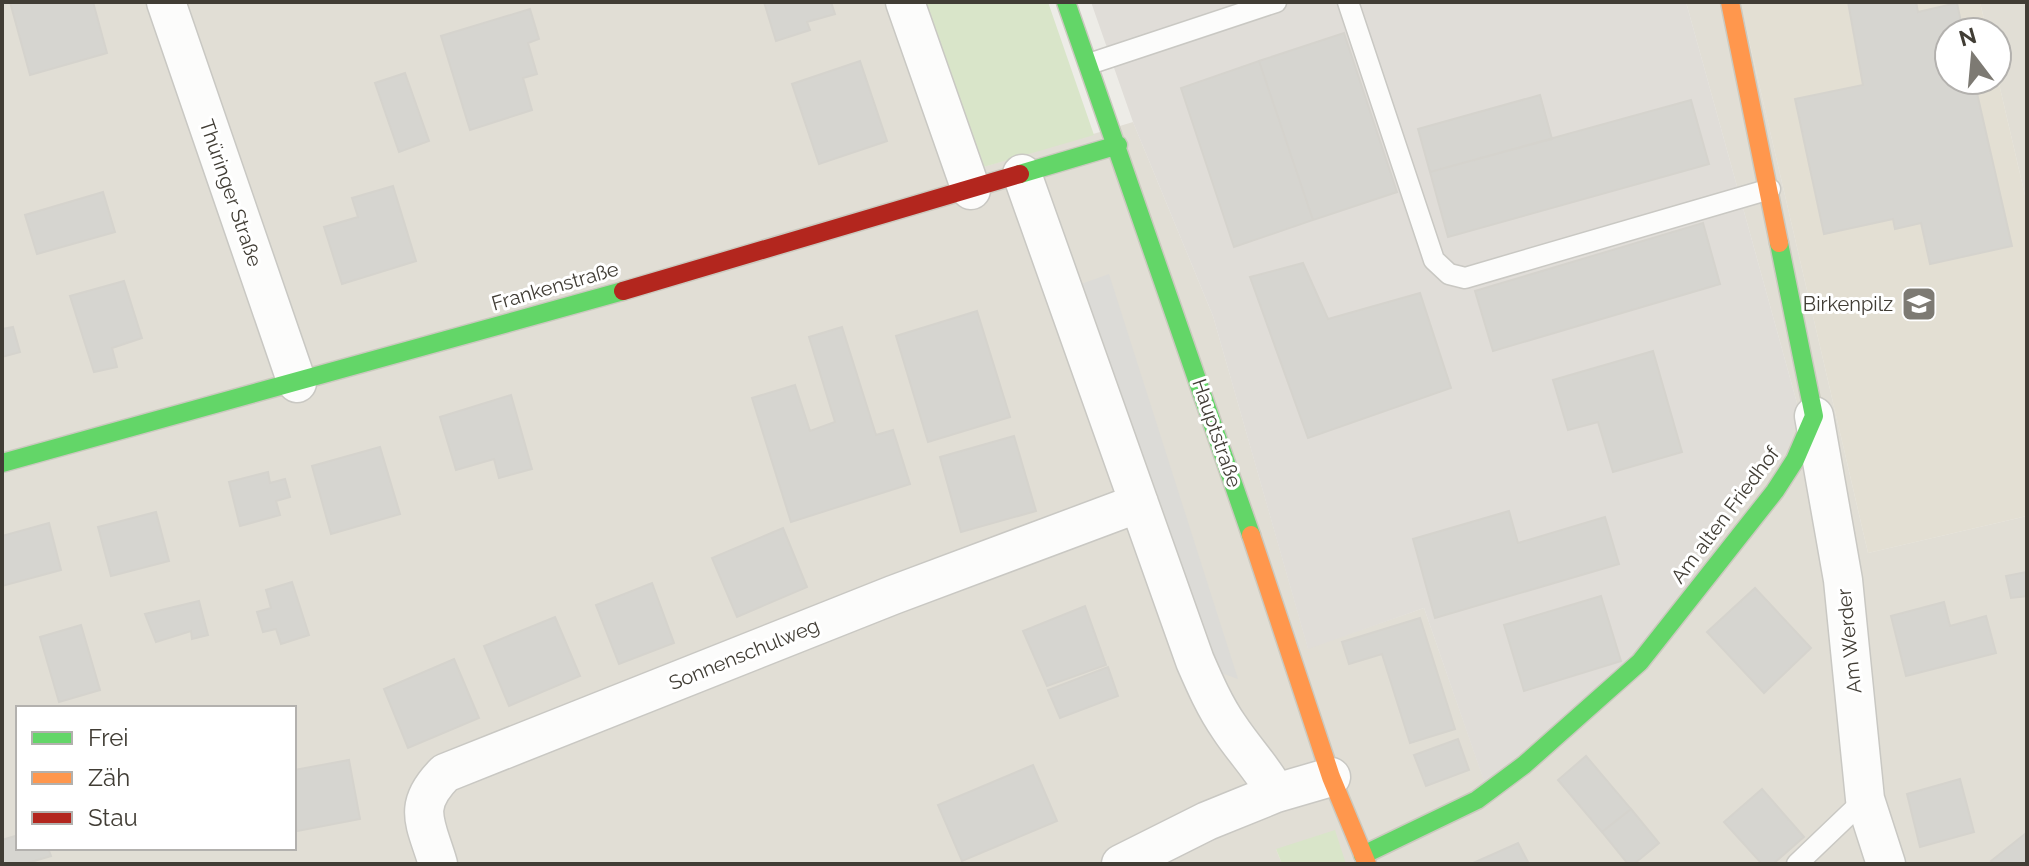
<svg xmlns="http://www.w3.org/2000/svg" width="2029" height="866" font-family="Raleway,sans-serif">
<rect width="100%" height="100%" fill="#edece7"/>
<path fill="#e1ded5" fill-rule="evenodd" d="M2,2H885L947,178L1133,122L1213,316L1308,648L1424,608L1485,783L1800,414L1686,2H1740L1868,553L2027,516V864H1346L1276,849L1282,864H2ZM18,708H294V848H18Z
M1980,2H2027V204L1997,75V32H1987Z"/>
<path fill="#e0ddd8" d="M1091,2H1686L1800,414L1787,450L1633,655L1485,784L1424,608L1308,649L1213,316L1133,122Z"/>
<path fill="#e3dfd3" d="M1740,2H1980L1987,32H1949V80H1997V75L2027,204V516L1868,553Z"/>
<path fill="#d9e5c9" d="M885,2H1048L1094,135L946,178Z
M1335,830L1346,864H1282L1276,849Z"/>
<path fill="#dcdbd7" d="M1109,274L1238,679L1204,667L1070,288Z"/>
<path fill="#d6d5d0" stroke="#d5d3cd" stroke-width="2" d="M10,2H93L107,53L30,75Z
M764,2H831L835,14L807,22L810,30L776,41Z
M1848,2H1916L1918,12L1957,3L1963,32H1949V80H1974L2012,246L1930,264L1921,223L1895,229L1893,219L1824,234L1795,99L1863,85Z
M530,9L539,39L528,43L537,74L523,78L532,110L470,130L441,36Z
M1344,33L1397,192L1313,220L1259,61Z
M860,61L887,141L819,164L792,84Z
M1259,61L1313,220L1234,247L1181,88Z
M405,73L429,141L399,152L375,83Z
M1540,95L1552,139L1430,172L1418,129Z
M1691,100L1709,164L1448,237L1430,172Z
M393,186L416,261L342,284L324,227L358,217L352,198Z
M103,192L115,232L37,254L25,215Z
M1703,223L1720,284L1493,351L1475,291Z
M1303,263L1328,319L1420,293L1451,388L1308,438L1250,277Z
M124,281L142,338L112,348L117,367L94,372L70,296Z
M977,311L1010,417L928,442L896,336Z
M13,327L20,352L2,357V329Z
M842,327L876,435L893,430L910,484L791,522L752,398L795,385L810,431L835,422L809,337Z
M1653,351L1682,452L1613,472L1598,422L1568,430L1553,380Z
M511,395L532,469L499,478L494,459L456,470L440,417Z
M1014,436L1036,511L961,532L940,457Z
M380,447L400,514L331,534L312,466Z
M268,472L270,483L285,479L290,497L276,501L280,515L240,526L229,482Z
M1509,511L1518,543L1605,517L1619,564L1435,618L1413,539Z
M156,512L169,561L111,576L98,527Z
M49,523L61,570L2,586V536Z
M783,528L807,587L737,617L712,558Z
M2027,572V596L2011,598L2006,576Z
M292,582L309,635L281,644L276,629L263,632L257,612L271,608L266,590Z
M652,583L674,643L619,664L596,605Z
M1755,588L1811,648L1764,693L1707,632Z
M1601,596L1621,661L1524,691L1504,625Z
M199,601L208,635L192,639L191,631L156,642L145,614Z
M1944,602L1950,626L1986,616L1996,653L1906,676L1891,616Z
M1085,606L1106,665L1047,686L1023,631Z
M555,617L580,676L509,706L484,646Z
M1420,618L1455,729L1410,743L1382,654L1349,664L1342,642Z
M81,625L100,690L59,702L40,637Z
M454,659L479,718L408,748L384,689Z
M1108,667L1118,696L1060,718L1048,690Z
M1458,739L1469,770L1426,786L1414,755Z
M1586,756L1631,809L1602,832L1558,780Z
M349,760L360,819L297,831L294,812V770Z
M1033,765L1057,821L962,861L938,805Z
M1960,779L1974,832L1920,847L1907,794Z
M1762,789L1804,837L1773,864H1762L1724,822Z
M1631,809L1659,843L1634,864H1628L1602,832Z
M2025,834L2027,864H1994L1991,861Z
M18,835V848H48L51,856L24,864H2V840Z
M1518,843L1529,864H1471Z"/>
<g fill="none" stroke-linecap="round" stroke-linejoin="round">
<defs>
<path id="lane" d="M1348,2L1434,260L1449,274L1465,278L1770,189
M1089,64L1276,2
M1797,864L1865,799"/>
<path id="street" d="M166,2L297,383
M905,2L971,190
M1022,174L1195,661C1205,684 1215,707 1229,727C1244,750 1263,769 1276,793
M1814,416L1843,580L1865,799L1886,864
M438,864C426,823 411,807 445,773L893,595L1139,503
M1121,864L1207,821L1276,793L1331,777"/>
<path id="fast" d="M1066,2L1251,535
M1020,174L1118,145
M2,463L623,291
M1363,855L1477,800L1524,765L1640,662L1775,491L1795,460L1814,416L1779,243"/>
<path id="slow" d="M1730,2L1779,243
M1251,535L1331,777L1367,864"/>
<path id="jam" d="M623,291L1020,174"/>
</defs>
<use href="#lane" stroke="#c9c8c3" stroke-width="23"/>
<use href="#street" stroke="#c9c8c3" stroke-width="41"/>
<use href="#fast" stroke="#cbc9bf" stroke-width="21"/>
<use href="#slow" stroke="#cbc9bf" stroke-width="21"/>
<use href="#jam" stroke="#cbc9bf" stroke-width="21"/>
<use href="#lane" stroke="#fcfcfb" stroke-width="20"/>
<use href="#street" stroke="#fcfcfb" stroke-width="38"/>
<use href="#fast" stroke="#63d668" stroke-width="18"/>
<use href="#slow" stroke="#ff974d" stroke-width="18"/>
<use href="#jam" stroke="#b3261e" stroke-width="18"/>
</g>
<defs>
<symbol id="school-square" viewBox="-11 -11 22 22"><rect x="-9" y="-9" width="18" height="18" rx="4" fill="#7d7a73" stroke="#fff"/><path d="M0-5L7-2L0 1L-7-2ZM-4 1L0 2.5L4 1V4Q0 6-4 4Z" fill="#fff"/></symbol>
</defs>
<g fill-rule="evenodd">
<use href="#school-square" x="1899" y="284" width="40" height="40"/>
</g>
<g text-anchor="middle" dominant-baseline="central" stroke-width="6" stroke-linejoin="round" paint-order="stroke">
<g font-size="20" fill="#413d35" stroke="#fff">
<text transform="translate(231 193) rotate(71)">Thüringer Straße</text>
<text transform="translate(555 286) rotate(-16)">Frankenstraße</text>
<text transform="translate(1217 433) rotate(71)">Hauptstraße</text>
<text transform="translate(1725 515) rotate(-53)">Am alten Friedhof</text>
<text transform="translate(1849 641) rotate(-96)">Am Werder</text>
<text transform="translate(744 654) rotate(-22)">Sonnenschulweg</text>
</g>
<g font-size="20" fill="#413d35" stroke="#fff" text-anchor="end">
<text x="1893" y="304">Birkenpilz</text>
</g>
</g>
<rect width="2029" height="866" fill="none" stroke="#413d35" stroke-width="8"/>
<rect x="16" y="706" width="280" height="144" fill="#ffffff" stroke="#b3b1ae" stroke-width="2"/>
<rect x="32" y="732" width="40" height="12" fill="#63d668" stroke="#b3b1ae" stroke-width="2"/>
<text x="88" y="746" font-size="24" fill="#413d35">Frei</text>
<rect x="32" y="772" width="40" height="12" fill="#ff974d" stroke="#b3b1ae" stroke-width="2"/>
<text x="88" y="786" font-size="24" fill="#413d35">Zäh</text>
<rect x="32" y="812" width="40" height="12" fill="#b3261e" stroke="#b3b1ae" stroke-width="2"/>
<text x="88" y="826" font-size="24" fill="#413d35">Stau</text>
<g transform="translate(1973 56) rotate(344)"><circle r="38" fill="#ffffff" stroke="#b3b1ae" stroke-width="2"/>
<path d="M0-6L14 30L0 20L-14 30Z" fill="#7d7a73"/>
<text y="-12" font-size="22" font-weight="bold" text-anchor="middle" fill="#413d35">N</text>
</g>
</svg>
